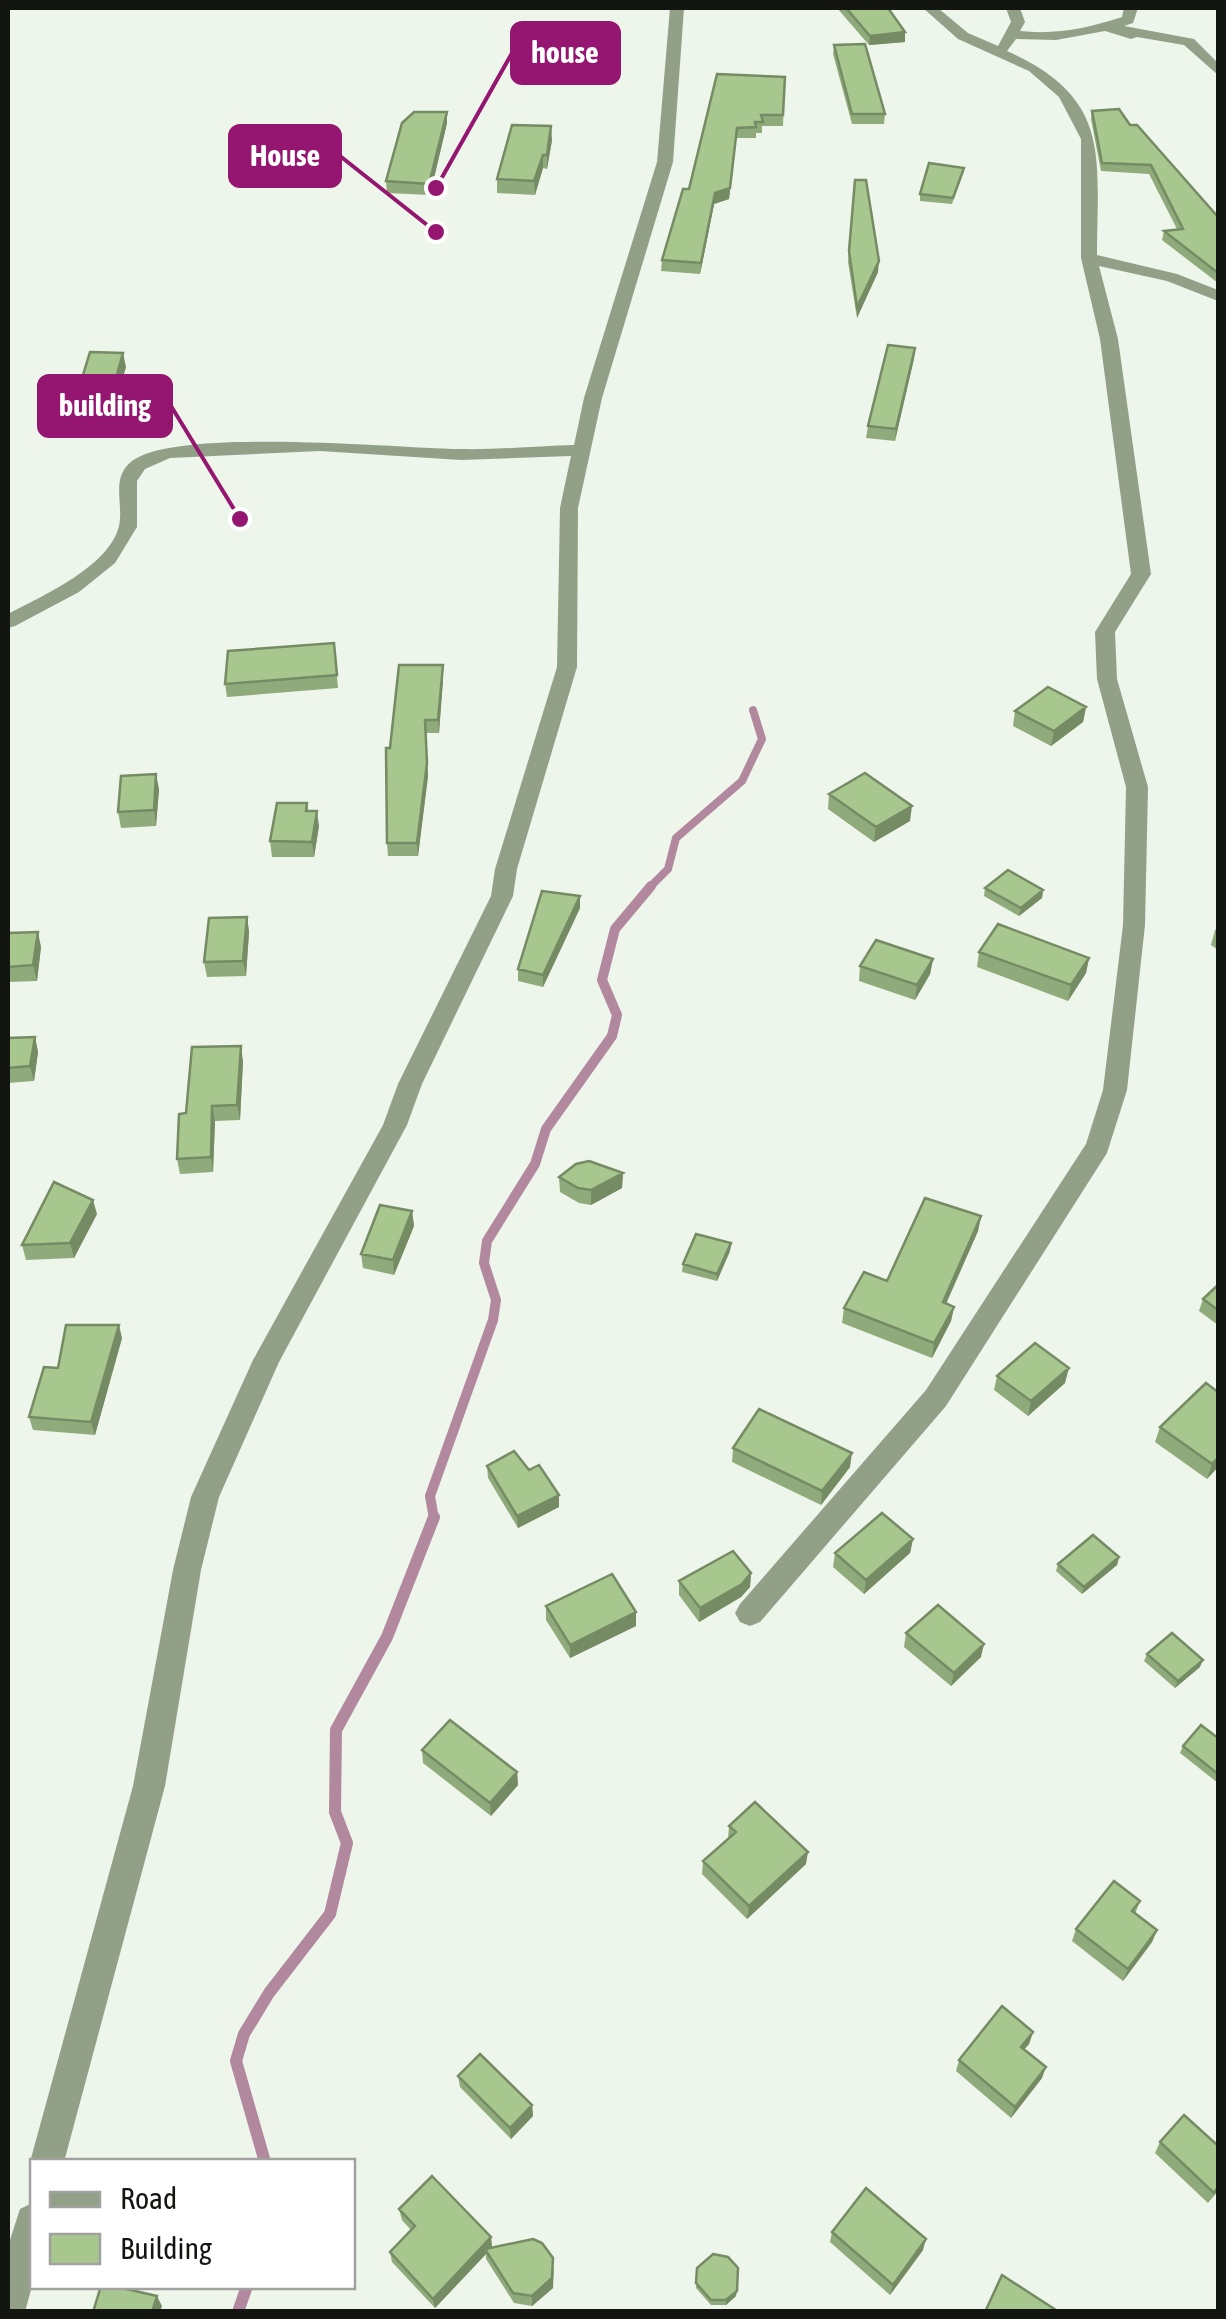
<svg xmlns="http://www.w3.org/2000/svg" width="1226" height="2319" font-family="'Asap Condensed',sans-serif">
<rect width="100%" height="100%" fill="#eef5ea"/>
<g fill="none" stroke-linecap="round" stroke-linejoin="round">
<path stroke="#b2889f" stroke-width="8" d="M649,888L668,869L676,838L742,781L762,739L753,710"/>
<path stroke="#b2889f" stroke-width="10" d="M434,1519L430,1496L493,1320L496,1300L484,1263L487,1241L535,1164L546,1129L612,1036L617,1015L602,980L615,929L651,886"/>
<path stroke="#b2889f" stroke-width="12" d="M265,2162L236,2061L244,2034L269,1993L330,1914L347,1843L335,1812L336,1730L387,1637L434,1517
M238,2312L247,2286"/>
<path fill="#92a088" fill-rule="evenodd" d="M670,8H684L673,162L602,398L578,508L577,667L517,869L513,896L422,1084L407,1125L279,1362L219,1497L201,1570L165,1786L64,2162H32V2169L30,2162L133,1786L173,1570L191,1497L253,1360L383,1125L398,1084L491,896L495,869L557,667L560,508L571,456L461,460L320,451L170,458L145,469L137,481V527L115,563L79,592L15,626L8,628V614C42,596 109,567 119,526C124,504 110,478 132,461C177,427 396,448 459,449C497,450 536,446 574,445L584,398L657,162Z
M923,8H938L968,33L998,46L1011,22L1006,8H1020L1025,22L1020,31C1056,35 1088,28 1122,17L1124,8H1138L1133,23L1124,26L1194,39L1218,63V75L1184,45L1137,37L1131,39L1105,31L1056,40L1016,39L1007,51C1113,98 1097,157 1097,255L1177,274L1218,290V301L1167,281L1099,266L1118,339L1151,574L1115,632L1117,679L1148,787L1145,925L1127,1090L1107,1153L946,1406L760,1622L750,1626L740,1622L735,1613L740,1604L926,1390L1086,1144L1103,1090L1123,925L1126,787L1097,679L1095,632L1131,574L1100,339L1081,258V139L1059,97L1029,71L958,39Z
M32,2203V2286L25,2312H8V2246L20,2209Z"/>
</g>
<path fill="#90ab7b" d="M837,8H888L905,32V42L869,45Z
M834,45L885,114L884,124H852L833,54Z
M717,74L785,77L783,126H762V133H756V138H736L729,199L714,204L700,274L661,271L662,260L689,189Z
M1092,111L1130,125L1218,217V283L1162,240L1164,231L1177,229L1149,174L1101,171L1091,119Z
M447,112V123L430,195L387,193L386,181Z
M552,140L547,169L543,168L535,195L497,193V179Z
M964,168L963,174L952,204L920,201V194Z
M855,180L878,272L857,318L848,262Z
M915,348L895,441L866,438L868,426Z
M126,367L116,399H82L80,385Z
M334,643L338,688L227,697L225,684Z
M443,679L439,733H426L428,776L418,856H388L387,843L390,748Z
M1086,707L1083,722L1051,746L1013,726L1015,711Z
M159,789L156,826L121,828L118,812Z
M829,794L910,821L874,842L828,809Z
M307,803L308,811L319,826L314,857H272L270,841Z
M985,888L1043,890L1042,898L1019,916L984,896Z
M580,908L543,987L518,981V969Z
M247,917L249,932L246,976L207,977L204,962Z
M1218,928V950L1211,945L1215,930Z
M8,933L41,947L37,981L8,982Z
M979,952L1089,958L1086,973L1068,1001L977,967Z
M933,959L930,974L915,1000L859,981L860,966Z
M35,1037L38,1052L34,1081L8,1083V1038Z
M243,1061L240,1120L215,1121L213,1172L180,1174L177,1159L186,1113Z
M623,1173L622,1188L591,1205L579,1203L560,1192L559,1177Z
M412,1211L414,1226L394,1275L363,1268L361,1254Z
M97,1214L74,1258L26,1260L22,1245Z
M981,1216L978,1231L946,1304L954,1307L951,1321L932,1358L842,1323L844,1308L887,1281Z
M731,1243L730,1251L717,1281L682,1272L683,1264Z
M1218,1285V1325L1199,1311L1203,1299Z
M122,1338L95,1435L33,1430L29,1417L58,1368Z
M997,1376L1065,1383L1028,1416L994,1390Z
M1160,1427L1218,1467L1207,1479L1155,1442Z
M733,1448L850,1467L821,1505L732,1462Z
M487,1466L529,1470L559,1495V1507L518,1528L488,1478Z
M913,1539L910,1553L864,1594L833,1567L835,1553Z
M1119,1557L1117,1565L1082,1594L1056,1571L1058,1564Z
M751,1573L750,1587L741,1597L699,1622L679,1595V1581Z
M546,1606L636,1612V1626L570,1658L546,1620Z
M906,1633L981,1657L951,1686L904,1647Z
M1147,1654L1200,1667L1175,1688L1144,1661Z
M1218,1738V1783L1180,1753L1183,1746Z
M422,1750L517,1772L518,1785L491,1816L423,1763Z
M729,1826L806,1864L747,1919L702,1874L703,1861L728,1839Z
M1140,1901L1135,1914L1157,1930L1152,1942L1123,1981L1072,1941L1076,1929Z
M1033,2032L1029,2044L1024,2049L1042,2078L1011,2118L956,2071L959,2060Z
M458,2076L532,2105L533,2116L511,2139L460,2087Z
M1160,2142L1218,2191L1208,2203L1155,2153Z
M399,2209L491,2237L492,2247L554,2269L553,2288L532,2306L514,2303L486,2259V2254L435,2308L392,2262L390,2252L411,2230L402,2220Z
M832,2232L923,2250L890,2295L830,2242Z
M697,2268L736,2296L726,2305H711L696,2288Z"/>
<path fill="#758b64" d="M905,32V42L869,45L870,36Z
M447,112V123L430,195L429,184Z
M551,126L552,140L547,169V155Z
M737,128L729,199L714,204L700,274L701,263L715,193Z
M543,155V168L535,195L534,181Z
M879,261L878,272L857,318V307Z
M915,348L914,359L895,441L896,429Z
M123,353L126,367L116,399L114,385Z
M443,665V679L439,733L438,720Z
M1086,707L1083,722L1051,746L1054,731Z
M425,720L428,776L418,856L417,843Z
M156,774L159,789L156,826L154,810Z
M912,806L910,821L874,842L876,827Z
M317,811L319,826L314,857L312,842Z
M1043,890L1042,898L1019,916L1021,908Z
M580,896V908L543,987V975Z
M247,917L249,932L246,976L243,961Z
M38,932L41,947L37,981L33,965Z
M1089,958L1086,973L1068,1001L1071,985Z
M933,959L930,974L915,1000L917,985Z
M35,1037L38,1052L34,1081L30,1066Z
M241,1046L243,1061L240,1120L237,1105Z
M212,1106L215,1121L213,1172L211,1157Z
M623,1173L622,1188L591,1205V1190Z
M93,1200L97,1214L74,1258L70,1243Z
M412,1211L414,1226L394,1275L393,1260Z
M981,1216L978,1231L940,1317L943,1302Z
M731,1243L730,1251L717,1281V1274Z
M954,1307L951,1321L932,1358L934,1343Z
M119,1325L122,1338L95,1435L91,1422Z
M1069,1368L1065,1383L1028,1416L1031,1401Z
M852,1453L850,1467L821,1505L822,1491Z
M1218,1458V1467L1207,1479L1212,1464Z
M559,1495V1507L518,1528L517,1516Z
M913,1539L910,1553L864,1594L866,1580Z
M1119,1557L1117,1565L1082,1594L1084,1587Z
M751,1573L750,1587L741,1597L699,1622L700,1608Z
M636,1612V1626L570,1658V1645Z
M984,1644L981,1657L951,1686L954,1673Z
M1203,1660L1200,1667L1175,1688L1178,1681Z
M517,1772L518,1785L491,1816L490,1803Z
M808,1852L806,1864L747,1919L749,1906Z
M1157,1930L1152,1942L1123,1981L1128,1969Z
M1033,2032L1029,2044L1017,2058L1021,2047Z
M1046,2067L1042,2078L1011,2118L1015,2107Z
M532,2105L533,2116L511,2139L510,2128Z
M491,2237L492,2247L485,2249L486,2254L435,2308L433,2299Z
M926,2239L923,2250L890,2295L893,2285Z
M553,2258V2288L532,2306V2296Z
M737,2291L736,2296L726,2305V2300Z
M157,2296L162,2306L160,2312H152Z"/>
<path fill="#a7c78f" stroke="#758b64" stroke-width="2.5" d="M846,8H888L905,32L870,36Z
M865,44L885,114H852L834,45Z
M717,74L785,77L783,115H761L763,122H755L756,127L737,128L730,188L715,193L701,263L662,260L683,189H689Z
M1119,109L1130,125H1137L1218,217V273L1164,231L1183,229L1151,165L1102,163L1092,111Z
M414,112H447L429,184L386,181L402,123Z
M512,125L551,126L547,155H543L534,181L497,179Z
M929,163L964,168L953,198L920,194Z
M855,180H866L879,261L857,307L849,251Z
M888,345L915,348L896,429L868,426Z
M90,352L123,353L114,385H80Z
M334,643L337,675L225,684L228,651Z
M399,665H443L438,720H425L427,763L417,843H387L386,748H390Z
M1048,687L1086,707L1054,731L1015,711Z
M865,773L912,806L876,827L829,794Z
M156,774L154,810L118,812L121,776Z
M277,803H307L306,811H317L312,842L270,841Z
M1008,870L1043,890L1021,908L985,888Z
M542,891L580,896L543,975L518,969Z
M247,917L243,961L204,962L209,918Z
M998,924L1089,958L1071,985L979,952Z
M38,932L33,965L8,967V933Z
M876,940L933,959L917,985L860,966Z
M35,1037L30,1066L8,1068V1038Z
M241,1046L237,1105L212,1106L211,1157L177,1159L179,1114L186,1113L192,1047Z
M589,1161L623,1173L591,1190L578,1188L559,1177L576,1164Z
M54,1182L93,1200L70,1243L22,1245Z
M925,1198L981,1216L943,1302L954,1307L934,1343L844,1308L864,1272L887,1281Z
M380,1205L412,1211L393,1260L361,1254Z
M696,1234L731,1243L717,1274L683,1264Z
M1218,1285V1310L1203,1299Z
M66,1325H119L91,1422L29,1417L44,1367L58,1368Z
M1035,1343L1069,1368L1031,1401L997,1376Z
M1206,1383L1218,1392V1458L1212,1464L1160,1427Z
M759,1409L852,1453L822,1491L733,1448Z
M514,1451L529,1470L539,1465L559,1495L517,1516L487,1466Z
M882,1513L913,1539L866,1580L835,1553Z
M1093,1535L1119,1557L1084,1587L1058,1564Z
M733,1551L751,1573L742,1584L700,1608L679,1581Z
M612,1574L636,1612L570,1645L546,1606Z
M938,1605L984,1644L954,1673L906,1633Z
M1172,1633L1203,1660L1178,1681L1147,1654Z
M450,1720L517,1772L490,1803L422,1750Z
M1201,1725L1218,1738V1774L1183,1746Z
M755,1802L808,1852L749,1906L703,1861L736,1832L729,1826Z
M1114,1881L1140,1901L1132,1911L1157,1930L1128,1969L1076,1929Z
M1002,2006L1033,2032L1021,2047L1046,2067L1015,2107L959,2060Z
M480,2054L532,2105L510,2128L458,2076Z
M1184,2115L1216,2144L1218,2140V2187L1214,2193L1160,2142Z
M432,2176L491,2237L433,2299L390,2252L415,2226L399,2209Z
M866,2188L926,2239L893,2285L832,2232Z
M533,2239L542,2243L553,2258L552,2278L532,2296L513,2293L485,2249Z
M713,2254L728,2257L738,2268L737,2291L726,2300H711L696,2283L697,2268Z
M1002,2275L1059,2312H985Z
M101,2286H113L157,2296L152,2312H93Z"/>
<path fill="none" stroke="#941670" stroke-width="4" d="M436 188L512 53M436 232L340 156M240 519L171 406"/>
<g fill="#941670" stroke="#fff" stroke-width="4">
<circle cx="436" cy="188" r="10"/>
<circle cx="436" cy="232" r="10"/>
<circle cx="240" cy="519" r="10"/>
</g>
<g fill="#941670" stroke="#941670" stroke-width="4">
<rect x="512" y="23" width="107" height="60" rx="10"/>
<rect x="230" y="126" width="110" height="60" rx="10"/>
<rect x="39" y="376" width="132" height="60" rx="10"/>
</g>
<g font-size="30" text-anchor="middle" font-weight="bold" fill="#fff">
<text x="565" y="63">house</text>
<text x="285" y="166">House</text>
<text x="105" y="416">building</text>
</g>
<rect width="1226" height="2319" fill="none" stroke="#131511" stroke-width="20"/>
<rect x="30" y="2159" width="325" height="130" fill="#ffffff" stroke="#a1a1a0" stroke-width="2.5"/>
<rect x="50" y="2192" width="50" height="15" fill="#92a088" stroke="#a1a1a0" stroke-width="2.5"/>
<text x="120" y="2209" font-size="30" fill="#131511">Road</text>
<rect x="50" y="2234" width="50" height="30" fill="#a7c78f" stroke="#a1a1a0" stroke-width="2.5"/>
<text x="120" y="2259" font-size="30" fill="#131511">Building</text>
</svg>
